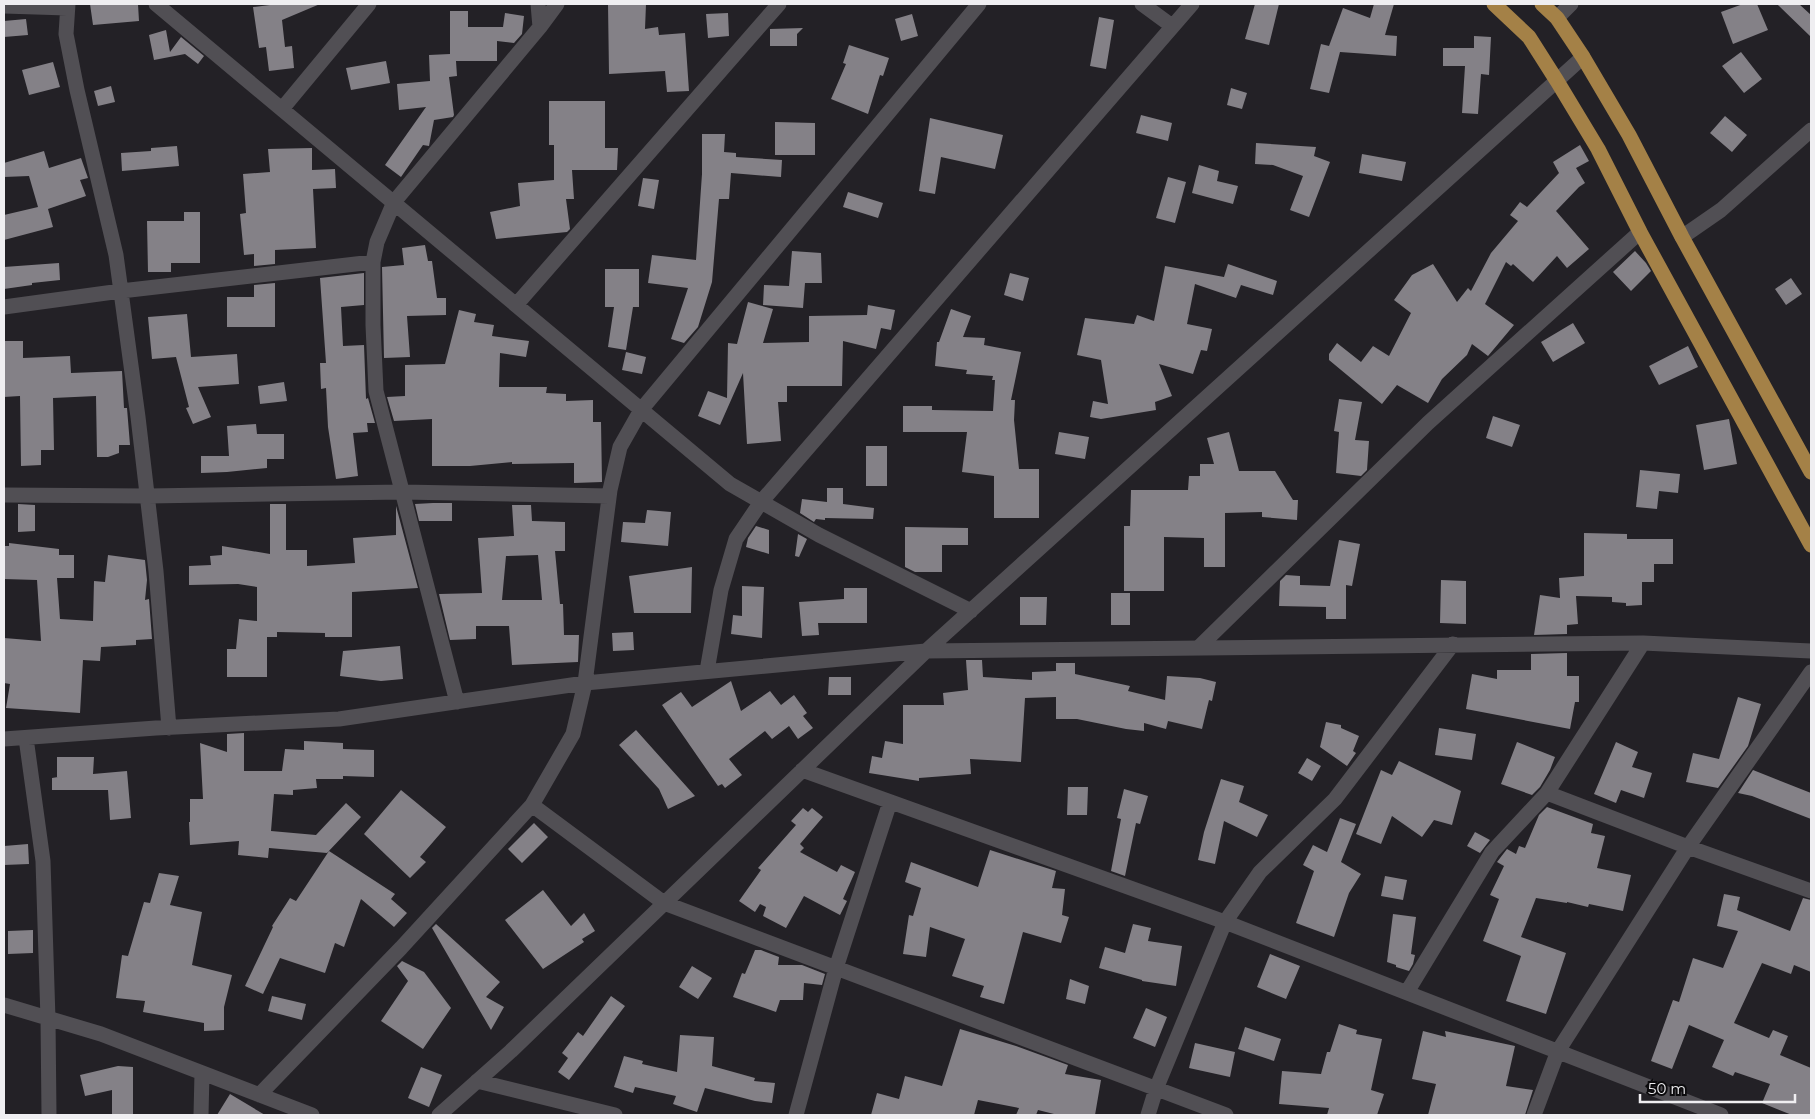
<svg xmlns="http://www.w3.org/2000/svg" width="1815" height="1119" font-family="Montserrat,sans-serif">
<rect width="100%" height="100%" fill="#232126"/>
<path fill="#848187" fill-rule="evenodd" d="M90,4H138L139,21L93,25Z
M278,4H320L282,20L285,47L292,46L294,68L269,71L266,47L259,48L253,7Z
M608,4H646L645,29L658,27L659,35L685,33L689,91L667,92L665,71L609,74Z
M1255,4H1279L1269,45L1245,39Z
M1374,4H1394L1385,35L1397,36L1396,56L1340,52L1329,93L1310,89L1321,44L1329,46L1343,8L1370,18Z
M1743,4H1757L1768,30L1733,44L1721,12Z
M1777,4H1799L1811,15V37Z
M450,11H468V27H503L505,13L524,16L522,34L514,43L497,41V61H456L457,76L449,77L454,115L453,117L434,120L429,146L423,145L401,177L385,165L426,107L399,110L397,84L430,81L429,55L450,54Z
M728,13L729,36L708,38L706,14Z
M912,14L918,36L901,41L895,19Z
M1099,17L1114,20L1106,69L1090,66Z
M26,19L28,35L4,37V21Z
M803,28L797,34V46H770V29Z
M166,30L170,52L181,37L204,56L198,64L185,54L154,60L149,35Z
M1474,36L1491,37L1489,75L1481,74L1478,114L1462,113L1465,66H1443V48H1474Z
M849,45L889,58L883,76L880,75L868,114L831,99L846,64L843,63Z
M1741,52L1762,79L1744,93L1722,66Z
M386,61L390,83L351,90L346,68Z
M53,62L60,87L29,95L22,70Z
M111,86L115,102L98,106L94,91Z
M1231,88L1247,93L1242,109L1227,105Z
M549,101H605V148H618L617,170H572L574,199H566L570,229L567,232L496,239L490,212L520,206L518,183L554,180V145H549Z
M1141,115L1172,123L1168,141L1136,133Z
M1725,116L1747,135L1732,152L1710,133Z
M930,118L1003,135L995,169L941,157L935,194L919,191Z
M775,122L815,123V155H775Z
M702,134H725L724,152L736,153V157L782,160L781,177L731,173L729,199H719L712,282L698,327L684,343L671,339L688,288L648,283L652,255L696,260L702,174Z
M1256,143L1316,147L1314,156L1330,162L1309,217L1290,210L1303,176L1273,165L1255,164Z
M1580,145L1589,161L1576,168L1585,183L1579,187L1556,211L1589,249L1567,268L1557,256L1533,282L1513,264L1511,266L1506,262L1485,304L1514,325L1488,356L1472,344L1467,355L1442,379L1428,403L1397,385L1382,404L1329,360V354L1337,343L1361,362L1373,346L1389,356L1411,313L1394,300L1412,275L1433,264L1457,302L1468,288L1471,291L1491,253L1518,221L1510,215L1520,202L1527,207L1559,173L1553,162Z
M177,146L179,166L122,171L121,153L151,151V148Z
M312,148V170L335,169L336,188L313,189L316,248L275,250V264L254,266V254L244,255L240,214L246,213L243,174L270,172L268,149Z
M44,151L49,168L81,158L88,178L80,180L86,196L48,209L53,227L4,240V215L38,207L29,176L4,177V163Z
M1362,154L1406,162L1402,181L1359,173Z
M1199,165L1219,171L1217,181L1238,186L1233,204L1192,193Z
M1168,177L1186,182L1175,223L1156,218Z
M643,178L659,180L654,209L638,206Z
M848,192L883,203L878,218L843,207Z
M184,212H200V263H171V272H148L147,221H184Z
M425,245L428,261H432L437,298H446V315L407,316L410,357L384,358L382,267L404,265L402,248Z
M792,251L821,253L822,283H805L803,308L763,305L764,285L789,286Z
M1635,251L1646,263L1651,271L1631,291L1613,272Z
M59,263L60,280L32,283V285L4,289V267Z
M1228,264L1277,281L1273,295L1241,285L1236,298L1195,284L1187,324L1212,329L1207,351L1201,350L1193,374L1159,364L1172,396L1155,402L1156,410L1101,419L1090,417L1093,401L1108,404L1101,360L1077,355L1085,318L1134,324L1137,315L1154,321L1165,266L1224,277Z
M605,269H639V307H633L626,350L608,347L614,307H605Z
M364,273V305L341,307L343,346L364,345L366,399L368,398L375,423H367L368,432L353,433L358,476L336,479L328,427L326,388L321,389L320,363H326L320,278Z
M1010,273L1029,278L1023,301L1004,295Z
M1791,278L1802,294L1786,305L1775,289Z
M275,283V327H227V297H254V285Z
M748,302L773,309L763,343L809,342V316L867,315L868,305L895,310L891,330L881,328L876,349L843,341L842,386H787V402H778L781,441L747,444L743,373L720,425L698,416L708,391L727,398L728,343L737,344Z
M951,309L971,316L963,337L985,338L984,345L1021,352L1011,400H1015L1014,420L1019,469H1039V518H994V476L962,472L967,432H903V406H932V410L993,411L995,380H992L993,376L966,374L967,370L935,366L937,342H939Z
M459,310L476,314L474,322L494,325L492,336L529,341L526,357L500,353L499,387H547L546,393L566,394V401L593,400V422H601L602,482L574,483V463L512,464V462L470,466H432V419L394,421L387,397L405,396V365L445,364Z
M187,314L191,357L237,354L239,384L198,387L211,417L193,424L186,408L189,407L176,357L152,359L148,317Z
M1573,323L1585,343L1553,362L1541,342Z
M4,341H23V358L70,356L71,373L122,371L124,408H127L130,445H119V453L108,457H97L96,396L53,398L54,450H41V465L21,466L20,396L4,397Z
M1688,346L1698,367L1659,385L1649,366Z
M626,352L646,357L642,374L622,370Z
M284,382L287,401L260,404L258,386Z
M1339,399L1362,402L1355,440L1369,441L1367,470L1361,476L1336,473L1339,432L1334,431Z
M1493,416L1520,425L1512,447L1486,438Z
M1729,419L1737,464L1704,470L1696,425Z
M256,424L257,434H284V459H267V468L227,472L201,473V456H229L227,426Z
M1059,432L1089,437L1085,459L1055,454Z
M1229,432L1239,471H1275L1293,500H1298L1297,520L1262,517V512L1225,513V567H1204V538L1164,537V591H1124V526H1130L1131,490H1188L1189,476H1200V464H1214L1207,438Z
M866,446H887V486H866Z
M1640,470L1680,474L1678,493L1659,491L1657,509L1636,507Z
M827,488H843V504L874,508L873,519L825,518V520L816,519L814,522L800,513L802,499L827,502Z
M433,503H452V521H419L415,504Z
M18,504L35,505V531L18,532Z
M270,504H286V550H307V566L355,563L353,538L396,535V506L418,588L352,592V637H325V633L277,632V637H267V677H227V649H236L239,619L257,621V587L238,584L189,585V566L211,565L210,556L222,555V546L270,554Z
M512,505H531L532,521L565,522V551H555L560,604H563L564,635H579L578,662L512,665L509,626H476V639L450,640L439,594L482,593L478,538L514,536ZM538,555L542,600H502L506,556Z
M647,510L671,512L668,546L621,542L623,522L645,523Z
M756,526L769,530V554L746,547L748,538Z
M905,527L968,528V545H942V572H915L905,567Z
M1584,533L1627,534V539H1673V564H1654V582H1642V605L1626,606V603L1612,602V597L1576,596L1578,624L1567,625V634L1534,635L1540,595L1560,598L1559,578L1584,576Z
M798,534L807,539L799,557L795,556Z
M1339,540L1360,544L1352,586L1346,585V619H1326V607L1279,606L1280,581L1286,575L1300,576V585L1330,586Z
M9,543L59,549V555H74V578H57L60,619L93,621L94,581L105,582L108,555L145,560L147,580L145,600L149,599L152,639L136,640V645L101,647L100,661L83,660L80,713L6,708L10,684L4,683V638L41,641L37,580L4,579V546H9Z
M692,567L691,613H634L629,576Z
M1441,580L1466,581V624L1440,623Z
M742,586L764,587L762,638L731,634L733,615L742,616Z
M844,588H867V623H818L819,635L802,636L799,602L844,599Z
M1111,593H1130V625H1111Z
M1020,597H1047L1046,625H1020Z
M633,632L634,650L613,651L612,633Z
M400,646L403,679L381,681L340,676L343,651Z
M1567,653V676H1579V702H1575L1570,729L1466,709L1472,674L1497,679V670H1531V654Z
M966,660H982L983,677L1032,680V672L1056,671V663H1075V674L1130,686L1128,691L1165,700L1167,676L1200,678L1216,682L1212,701L1209,700L1202,729L1168,721L1166,729L1144,723V731L1126,729L1077,719H1056V697L1025,698L1021,762L970,759L971,774L919,778V781L869,773L872,756L882,758L885,741L903,744V705H944L943,693L968,690Z
M829,677H851V695H828Z
M731,681L741,711L770,691L781,705L794,695L807,713L803,716L813,728L798,739L789,726L772,739L765,731L729,759L742,775L725,788L722,784L718,786L662,705L681,692L692,707Z
M1738,697L1761,704L1748,746L1718,788L1686,782L1693,753L1719,759Z
M1326,722L1341,725V728L1359,736L1353,751L1356,753L1347,766L1320,747Z
M1439,728L1476,734L1472,760L1435,755Z
M636,730L695,796L668,809L659,789L619,745Z
M244,733V771H282L285,749L304,750V741L343,743V749L374,750V777L343,776V779H316L317,788L293,790V795L274,794L271,831L316,835L346,803L361,817L327,853L269,848L268,858L238,855L239,841L190,845L189,822H190V799H203L200,743L227,752V734Z
M1517,742L1555,757L1550,770L1540,787L1532,795L1501,784Z
M1616,742L1638,752L1632,767L1652,773L1644,798L1621,790L1616,803L1594,794Z
M57,757H94L93,774L127,771L131,818L110,820L108,790H52V778L58,777H57Z
M1307,758L1321,766L1312,781L1298,773Z
M1399,761L1461,791L1452,825L1434,820L1422,837L1392,816L1381,844L1356,834L1381,770L1392,775Z
M1753,770L1811,793V819L1752,796L1738,793Z
M1221,779L1244,786L1239,802L1268,815L1257,837L1224,821L1215,864L1198,860L1204,832Z
M1068,787H1088L1087,815H1067Z
M1124,789L1148,796L1140,824L1136,823L1125,876L1111,871L1121,819L1117,818Z
M401,790L446,827L420,857L426,862L410,878L364,834Z
M1547,807L1593,824L1591,833L1605,836L1597,868L1631,875L1623,911L1589,904L1588,907L1567,902V903L1536,898L1521,937L1566,953L1546,1014L1506,1001L1521,956L1483,941L1499,899L1490,895L1504,866L1497,862L1507,849L1516,854L1519,846L1525,848L1539,815Z
M803,808L808,812L812,808L823,817L800,844L804,848L800,852L837,872L841,865L855,872L843,899L847,901L840,915L804,896L786,928L763,916L766,907L760,904L755,912L739,901L761,870L758,868L796,825L791,821Z
M1340,818L1356,824L1341,862L1361,874L1349,893L1334,937L1296,923L1314,871L1303,865L1313,845L1327,852Z
M534,823L548,837L522,863L508,849Z
M1475,832L1490,840L1480,853L1467,846Z
M28,844L29,864L4,865V846Z
M990,850L1056,871L1052,888L1065,889L1062,915L1069,917L1061,943L1023,932L1004,1004L980,997L984,986L952,976L965,939L930,927L926,957L903,954L909,915L913,916L921,888L905,882L911,862L978,887Z
M329,851L395,894L391,899L407,913L394,927L361,899L344,947L335,943L325,973L280,958L263,994L245,986L273,927L272,926L290,898L296,901Z
M159,873L179,876L170,905L202,912L192,965L232,975L224,1007V1030L204,1031V1023L143,1012L145,1001L116,998L122,955L128,956L144,902L150,903Z
M1385,876L1407,880L1403,900L1381,896Z
M543,890L571,926L584,913L595,931L582,939L584,942L543,969L505,920Z
M1724,894L1740,897L1737,910L1790,931L1803,898L1811,900V972L1794,965L1791,974L1762,963L1734,1023L1769,1038L1773,1030L1788,1036L1780,1055L1811,1068V1115H1792L1762,1103L1770,1084L1735,1072L1733,1076L1712,1067L1724,1040L1689,1025L1672,1069L1651,1061L1673,1000L1679,1002L1693,958L1723,968L1738,931L1717,926Z
M1393,914L1416,917L1411,954L1415,955L1413,964L1409,971L1396,967V965L1387,962Z
M436,924L500,982L486,997L504,1007L491,1030L432,928Z
M1133,924L1151,928L1148,941L1182,946L1176,986L1142,981V980L1099,968L1105,947L1125,953Z
M33,930V953L8,954V931Z
M755,950H761L779,957L778,965H802L825,974L822,985L804,983L803,1000H780L776,1012L733,997L742,973L745,974Z
M1270,954L1300,966L1286,999L1257,987Z
M402,961L424,972L451,1008L423,1049L381,1021L408,981L397,966Z
M692,966L712,978L698,999L679,987Z
M1070,979L1089,986L1085,1004L1066,999Z
M272,996L306,1004L302,1020L268,1011Z
M611,996L625,1006L569,1080L558,1072L568,1058L562,1053L578,1032L583,1036Z
M1146,1008L1167,1017L1155,1047L1133,1038Z
M1339,1024L1357,1030L1356,1034L1382,1039L1371,1090L1384,1094L1377,1115H1327L1329,1108L1279,1104L1282,1071L1321,1074L1327,1052H1330Z
M1245,1027L1281,1039L1274,1061L1238,1049Z
M960,1029L1016,1046L1068,1065L1065,1074L1101,1080L1095,1115H1058L1038,1110L1036,1115H1016L1019,1108L978,1100L974,1115H871L877,1093L899,1099L905,1076L942,1086Z
M1423,1031L1446,1037L1445,1031L1515,1046L1506,1086L1533,1090L1525,1115H1428L1436,1084L1412,1079Z
M680,1035L714,1037L712,1066L755,1078L754,1081L775,1083L772,1103L755,1101L705,1088L697,1112L673,1104L676,1096L635,1087L633,1093L614,1087L624,1056L643,1061L642,1064L677,1072Z
M1195,1043L1235,1052L1230,1077L1189,1068Z
M118,1066L133,1067V1115H112V1090L85,1096L80,1075Z
M421,1067L442,1075L429,1107L408,1098Z
M230,1094L265,1115H217Z"/>
<g fill="none" stroke-linecap="round" stroke-linejoin="round">
<path stroke="#514f54" stroke-width="15" d="M68,4L66,34L77,90L116,255L138,417L156,571L169,728
M156,4L730,484L819,535L971,611
M538,4L540,27
M1142,4L1172,26
M4,6L67,8
M1557,18L1571,4
M282,109L369,4
M1682,237L1721,210L1811,130
M516,305L779,4
M4,307L121,291L373,262
M4,495L148,496L402,492L609,496
M1198,648L1428,423L1640,232
M707,671L721,590L736,539L761,502L1192,4
M457,702L376,391L373,325V262L377,242L394,202L540,27L557,4
M26,738L43,861L48,1019L49,1115
M4,739L156,728L339,719L585,683L926,651L1643,643L1811,651
M802,770L1225,922L1721,1115
M1547,793L1688,847L1811,891
M532,805L664,903L1226,1115
M1407,992L1492,852L1547,793L1643,643
M4,1005L101,1034L312,1115
M477,1081L615,1115
M259,1095L401,948L532,805L573,734L585,683L610,490L620,447L641,410L979,4
M201,1115L202,1073
M439,1115L511,1051L926,651L1583,57
M796,1115L836,968L890,802
M1148,1115L1156,1089L1225,922L1260,872L1335,799L1453,644
M1534,1115L1558,1051L1688,847L1811,672"/>
<path stroke="#a48147" stroke-width="15" d="M1494,4L1529,37L1557,81L1598,149L1640,232L1811,545
M1542,4L1557,18L1583,57L1629,135L1682,237L1811,472"/>
</g>
<rect width="1815" height="1119" fill="none" stroke="#efeef1" stroke-width="10"/>
<path d="M1640 1094v8h155v-8" fill="none" stroke="#efeef1" stroke-width="2.5"/>
<text x="1648" y="1094" font-size="15" fill="#efeef1" stroke="#0c0b0d" stroke-width="4" paint-order="stroke">50 m</text>
</svg>
